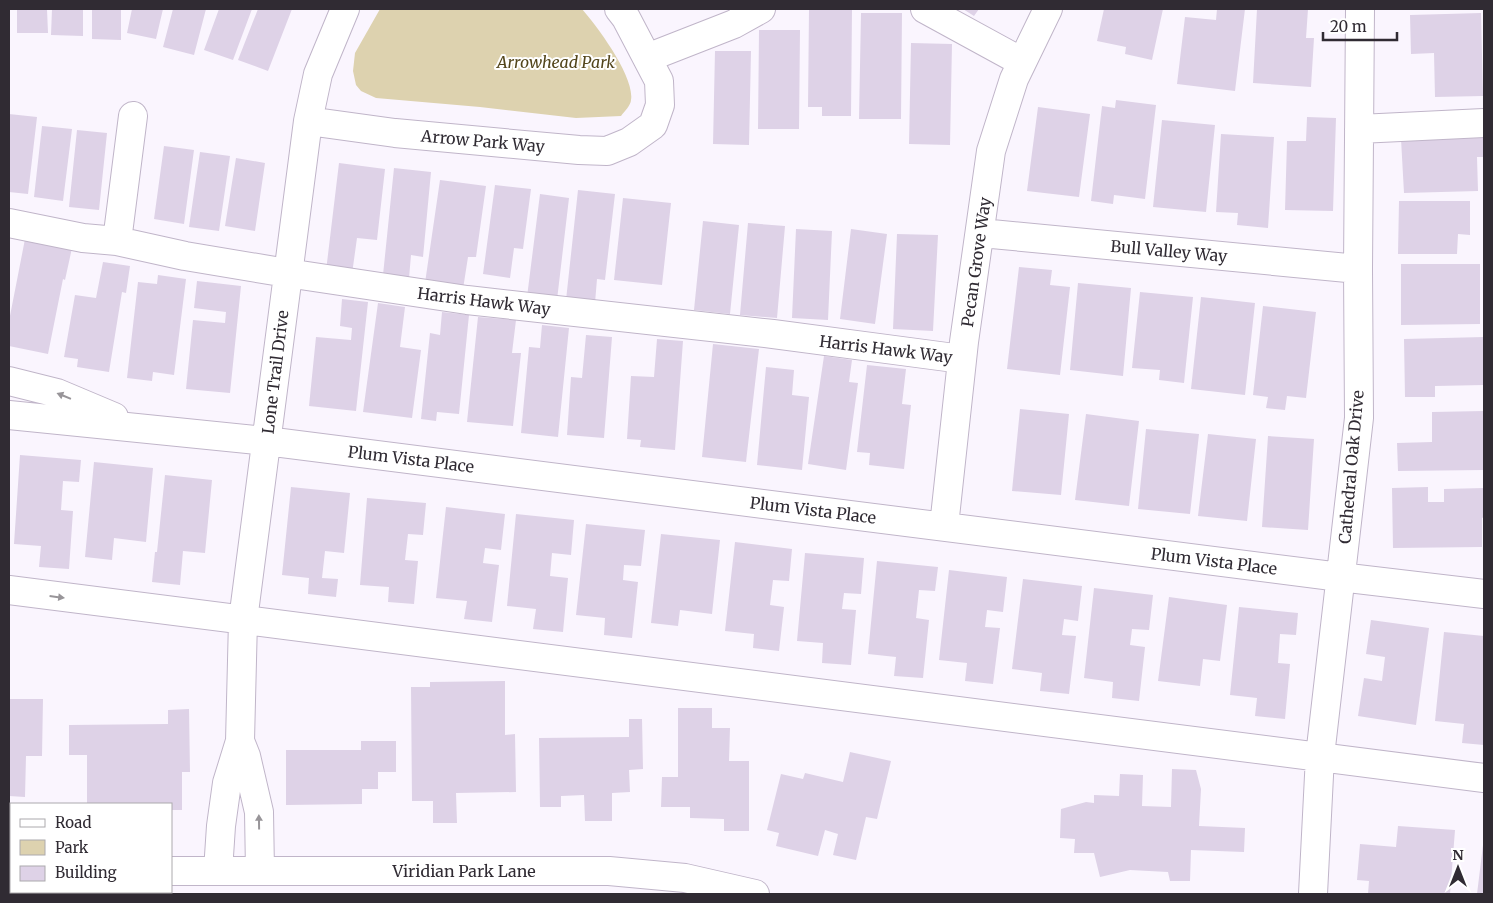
<svg xmlns="http://www.w3.org/2000/svg" width="1493" height="903" font-family="Merriweather,serif">
<rect width="100%" height="100%" fill="#faf5fe"/>
<path fill="#ddd2af" d="M380,9H582C597,26 635,77 631,100C631,105 624,112 621,116L576,118L480,107L376,98L361,91L356,85L353,71L355,53Z"/>
<path fill="#ded2e7" d="M17,9H47L48,33H17Z
M52,9H83V36L51,35Z
M92,9H121V40L92,39Z
M132,9H163L156,39L127,33Z
M173,9H206L194,55L163,47Z
M219,9H252L233,60L204,50Z
M258,9H292L268,71L238,60Z
M809,9H852L851,116H822V107H808Z
M963,9H979L974,16Z
M1104,9H1163L1152,60L1125,54L1126,47L1097,41Z
M1217,9H1245L1235,91L1177,84L1185,17L1216,20Z
M1257,9H1308L1306,38H1314L1311,87L1253,83Z
M861,13H902L901,119H859Z
M1481,13L1483,96L1435,97L1434,53L1411,54L1410,15Z
M759,30H800L799,129H758Z
M911,43L952,44L950,145L909,144Z
M715,51H751L749,145L713,144Z
M1116,100L1156,105L1145,199L1114,195L1113,204L1091,201L1102,106L1115,108Z
M1038,107L1090,114L1079,197L1027,191Z
M9,114L37,117L28,194L9,192Z
M1307,117L1336,118L1333,211L1285,210L1287,141H1306Z
M1162,120L1215,125L1206,212L1153,207Z
M42,126L72,129L63,201L34,197Z
M77,130L107,133L99,210L69,207Z
M1221,134L1274,137L1268,228L1237,225L1238,213L1216,212Z
M1484,138V157H1477L1478,191L1404,193L1401,139Z
M164,146L194,150L184,224L154,219Z
M200,152L230,156L219,231L189,227Z
M236,158L265,163L255,231L225,226Z
M339,163L385,169L377,240L357,238L352,274L326,271Z
M394,168L431,172L423,257L411,255L409,278L383,275Z
M440,180L486,186L476,257H468L463,289L425,283Z
M495,185L531,189L523,249L514,248L510,278L483,274Z
M578,190L615,194L605,280L597,279L595,303L566,300Z
M540,194L569,198L557,300L527,297Z
M623,198L671,203L662,285L614,280Z
M1399,201H1470V235L1458,234L1457,254H1398Z
M703,221L739,225L730,314L694,310Z
M748,223L785,226L777,318L740,315Z
M796,229L832,231L828,320L792,318Z
M851,229L887,234L875,324L840,319Z
M897,234L938,235L933,331L893,329Z
M25,239L72,248L65,280L63,279L48,354L9,346V321Z
M103,262L130,266L126,293L122,292L109,372L77,367L78,359L64,357L75,295L96,298Z
M1401,264H1480V324L1401,325Z
M1019,267L1052,270L1050,285L1070,287L1060,375L1007,369Z
M158,275L186,279L174,375L153,372L152,381L127,378L138,282L157,284Z
M197,281L241,286L230,393L186,389L193,320L225,323L226,312L194,308Z
M1078,283L1131,288L1123,376L1070,370Z
M1140,292L1193,297L1184,383L1159,380L1160,370L1132,368Z
M1201,297L1255,303L1245,395L1191,389Z
M342,299L368,302L356,411L309,406L316,337L351,340L352,328L340,326Z
M378,303L405,307L400,347L421,350L412,418L363,412Z
M1263,306L1316,312L1306,398L1287,396L1285,410L1266,408L1268,397L1253,395Z
M442,312L469,315L459,414L437,412L436,421L421,419L430,333L440,335Z
M478,317L516,320L512,353H521L513,426L467,422Z
M542,325L569,328L558,437L521,433L529,347L540,348Z
M586,335L612,337L604,438L567,435L571,377L582,378Z
M1484,337V385L1435,386V397H1405L1404,339Z
M657,339L683,341L675,450L640,447L641,440L627,439L631,376L654,377Z
M713,344L759,349L746,462L702,457Z
M824,356L852,360L849,382L858,383L846,470L808,464Z
M867,365L906,369L902,404L911,405L904,469L869,465L870,453L857,452Z
M766,367L794,370L792,395L809,397L802,470L757,465Z
M1020,409L1069,414L1061,495L1012,491Z
M1484,411V470L1398,471L1397,443L1432,442V412Z
M1086,414L1139,421L1129,506L1075,500Z
M1146,429L1199,434L1190,514L1138,509Z
M1208,434L1256,439L1247,521L1198,516Z
M1268,436L1314,439L1308,530L1262,527Z
M20,455L81,460L79,482L63,481L61,510L73,511L69,569L39,567L41,546L14,544Z
M94,462L153,468L146,542L114,538L112,560L85,557Z
M165,475L212,480L205,553L183,551L180,585L152,582L155,552H157Z
M291,487L350,493L344,553L325,551L322,578L338,579L336,597L308,594L309,578L282,575Z
M1428,487V502H1444V489L1484,488V517L1482,518V547L1393,548L1392,488Z
M367,498L426,503L423,535L408,534L405,560L418,561L414,604L388,602L389,587L360,585Z
M446,507L505,514L501,550L485,548L483,563L499,565L492,622L464,619L467,601L436,598Z
M516,514L574,520L571,555L552,553L550,576L568,578L563,632L533,629L536,609L507,606Z
M586,524L645,530L641,566L624,565L623,580L638,582L632,638L604,635L605,618L576,615Z
M661,534L720,540L712,614L680,610L678,626L651,623Z
M735,542L792,549L789,581L773,580L770,605L784,607L779,651L753,648L754,634L725,631Z
M805,553L864,558L861,594L844,593L842,609L856,610L851,665L822,663L823,643L797,641Z
M877,561L938,567L935,591L919,590L916,618L929,620L923,678L894,676L896,657L868,654Z
M949,570L1007,577L1003,612L987,610L985,627L1000,628L993,684L965,681L967,663L939,660Z
M1023,579L1082,586L1078,621L1064,619L1062,635L1076,636L1069,694L1040,691L1042,673L1012,669Z
M1094,588L1153,595L1149,630L1132,629L1130,645L1145,647L1139,701L1112,698L1113,682L1084,678Z
M1169,597L1227,605L1220,661L1203,659L1200,686L1158,681Z
M1239,607L1298,613L1296,635L1280,634L1278,663L1290,664L1285,719L1255,716L1257,698L1230,695Z
M1371,620L1429,628L1416,725L1358,716L1364,678L1382,681L1385,657L1366,654Z
M1444,632L1484,636V745L1462,743L1464,724L1435,721Z
M505,681V735L515,734L516,792L456,793L457,823H433V801H412L411,687H430V682Z
M9,699H43L42,756H26L25,797L9,796Z
M678,708H712V728H730L729,761H749V831H724V819L690,818V807H661L662,777H678Z
M189,709L190,772H182V810H171V804H87V755H69V725L168,724V710Z
M629,719H642L643,769L629,770L630,792L612,793V821H585L584,795L561,796V807H540L539,738L629,737Z
M361,741H396V772H378V789H362V804L286,805V750H361Z
M850,752L891,761L877,819L866,817L856,860L833,855L838,834L825,830L818,856L776,846L779,833L767,830L781,774L803,779L805,773L843,782Z
M1172,769L1196,770L1201,789L1199,826L1245,828L1244,852L1191,850L1190,881H1170L1168,872L1130,870L1100,877L1094,853H1074L1075,839L1060,838L1061,809L1086,802L1094,803V795L1119,796L1120,774L1143,775L1142,806L1171,807Z
M1398,826L1455,830L1450,894H1368L1369,881L1357,880L1360,844L1396,847Z
M1483,845L1484,894H1477Z"/>
<g fill="none" stroke-linecap="round" stroke-linejoin="round">
<defs>
<path id="minor" d="M925,9L1022,62
M647,58L734,24L761,9
M308,121L395,133L579,150L607,151L629,142L653,125L660,105L659,81L626,18L619,9
M1359,129L1484,123
M9,223L83,238L117,241L185,256L287,273L467,300L773,334L962,359
M981,233L1358,269
M117,241L133,116
M9,381L57,393L114,417
M9,415L266,441L1340,577L1484,594
M944,526L964,342L991,151L1014,79L1048,9
M9,590L1484,778
M240,741L246,756L259,812L260,871
M9,871H11
M171,871H609L685,878L755,894
M218,871L221,826L227,783L240,741L243,620L308,121L318,74L345,9
M1313,894L1320,756L1359,418L1358,269L1360,9"/>
</defs>
<use href="#minor" stroke="#c0b5c9" stroke-width="30"/>
<use href="#minor" stroke="#fff" stroke-width="28"/>
</g>
<defs><path id="oneway-solid" d="M-6-.8H1V-3.2L6.5 0L1 3.2V.8H-6Z" transform="scale(1.25)"/></defs>
<g fill="#989599">
<use href="#oneway-solid" transform="translate(64 396) rotate(-158)"/>
<use href="#oneway-solid" transform="translate(57 597) rotate(7)"/>
<use href="#oneway-solid" transform="translate(259 822) rotate(-91)"/>
</g>
<g text-anchor="middle" dominant-baseline="central" stroke-width="4" stroke-linejoin="round" paint-order="stroke">
<g font-size="16" font-style="italic" fill="#52451b" stroke="#fff">
<text x="556" y="62">Arrowhead Park</text>
</g>
<g font-size="16" fill="#302b33" stroke="#fff">
<text transform="translate(483 141) rotate(5)">Arrow Park Way</text>
<text transform="translate(1169 251) rotate(5)">Bull Valley Way</text>
<text transform="translate(976 262) rotate(-82)">Pecan Grove Way</text>
<text transform="translate(484 301) rotate(7)">Harris Hawk Way</text>
<text transform="translate(886 349) rotate(7)">Harris Hawk Way</text>
<text transform="translate(275 372) rotate(-83)">Lone Trail Drive</text>
<text transform="translate(411 459) rotate(7)">Plum Vista Place</text>
<text transform="translate(1351 467) rotate(-85)">Cathedral Oak Drive</text>
<text transform="translate(813 510) rotate(7)">Plum Vista Place</text>
<text transform="translate(1214 561) rotate(7)">Plum Vista Place</text>
<text x="464" y="871">Viridian Park Lane</text>
</g>
</g>
<rect width="1493" height="903" fill="none" stroke="#302b33" stroke-width="20"/>
<rect x="10" y="803" width="162" height="90" fill="#ffffff" stroke="#acaaad"/>
<rect x="20" y="819" width="25" height="8" fill="#ffffff" stroke="#acaaad"/>
<text x="55" y="828" font-size="15" fill="#302b33">Road</text>
<rect x="20" y="840" width="25" height="15" fill="#ddd2af" stroke="#acaaad"/>
<text x="55" y="853" font-size="15" fill="#302b33">Park</text>
<rect x="20" y="866" width="25" height="15" fill="#ded2e7" stroke="#acaaad"/>
<text x="55" y="878" font-size="15" fill="#302b33">Building</text>
<g transform="translate(1458 868)" stroke="#ffffff" stroke-width="4" paint-order="stroke">
<path d="M0-4L9 19L0 12L-9 19Z" fill="#302b33"/>
<text y="-8" font-size="14" font-weight="bold" text-anchor="middle" fill="#302b33">N</text>
</g>
<path d="M1323 32v8h74v-8" fill="none" stroke="#302b33" stroke-width="2.5"/>
<text x="1330" y="32" font-size="15" fill="#302b33" stroke="#ffffff" stroke-width="4" paint-order="stroke">20 m</text>
</svg>
